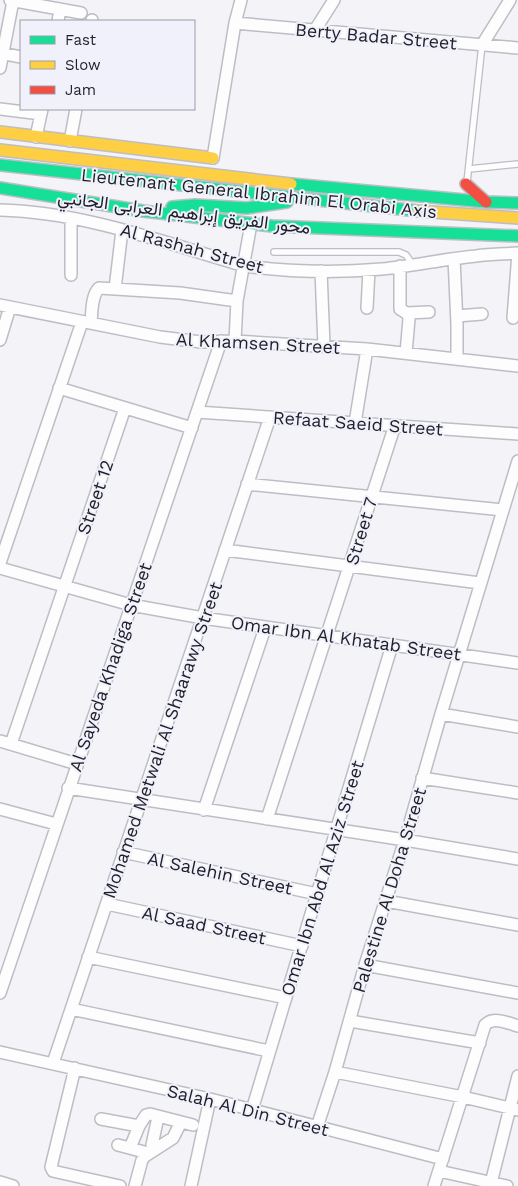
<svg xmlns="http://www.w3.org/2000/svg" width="518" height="1186" font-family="'Work Sans',Vazirmatn,sans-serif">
<rect width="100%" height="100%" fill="#f3f3f8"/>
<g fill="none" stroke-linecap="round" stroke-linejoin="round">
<defs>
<path id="lane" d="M469,169L518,164
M467,182L482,45
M274,252H399L406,255L413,265"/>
<path id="street" d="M10,0L81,13
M58,21L60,9
M92,21V20
M235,23L518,48
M315,30L334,0
M482,45L510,0
M0,53L21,57
M0,68L13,1
M0,109L41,114
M36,137L42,109
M70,141L76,109
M213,158L235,23L241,0
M0,210C84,212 165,243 245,266C290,272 336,273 382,269C413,266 444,259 476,256C490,254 504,254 518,253
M71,218V275
M454,259L457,324V359
M400,266V309L408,314L409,319L406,353
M321,271L324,346
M115,289L122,230
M0,305L160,337L201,342L235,341L367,349L518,366
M367,308L369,270
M406,313L429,312
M457,316L482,314
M513,318L518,253
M91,323C92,313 91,296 99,288L180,293L237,301
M0,340L10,307
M235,341L237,301L251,224
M59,388L192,428
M197,412L518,434
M355,423L367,349
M247,484L503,510
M225,550L480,583
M0,563L82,322
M0,568L131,605L203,618L518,663
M441,714L518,727
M0,741L77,764
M11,744L125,408
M422,778L518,793
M68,788L405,840L518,859
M0,809L56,824
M204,810L265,628
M267,819L395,425
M123,852L317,894
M386,901L518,925
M107,904L302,946
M88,957L286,998
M365,965L518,993
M0,993L221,341
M71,1009L269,1051
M350,1021L480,1043
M0,1052L210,1099L443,1159
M53,1063L270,417
M75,1068L51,1167L53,1171L57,1172L120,1186
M335,1072L463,1097L518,1110
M252,1110L392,645
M101,1119L139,1126
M317,1127L335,1072L365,965L405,840L441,714L518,461
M118,1145L148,1153
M130,1148L139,1126L146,1115L150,1114L193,1125
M153,1150L152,1145L158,1117
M439,1171L507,1186
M0,1182L13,1186
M491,1183L518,1076
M135,1186L142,1160L145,1156L173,1138L181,1122
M191,1186L210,1099
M434,1186L485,1025C493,1016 508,1023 518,1026"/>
<path id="fast" d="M0,165L418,211
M291,184L486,202L518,203
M0,188L143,211L272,226L518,236
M172,207L195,205L247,208L287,202"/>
<path id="slow" d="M0,132L213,158
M0,150L291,184
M418,211L518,218"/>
<path id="jam" d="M466,184L486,202"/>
</defs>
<use href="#lane" stroke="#bdbdc4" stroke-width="8"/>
<use href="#street" stroke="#bdbdc4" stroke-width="14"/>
<use href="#fast" stroke="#bdbdc4" stroke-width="14"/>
<use href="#slow" stroke="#bdbdc4" stroke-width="14"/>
<use href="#jam" stroke="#bdbdc4" stroke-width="14"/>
<use href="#lane" stroke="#fdfdfe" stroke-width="5.5"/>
<use href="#street" stroke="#fdfdfe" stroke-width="11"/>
<use href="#fast" stroke="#16e098" stroke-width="11"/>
<use href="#slow" stroke="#ffcf43" stroke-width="11"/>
<use href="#jam" stroke="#f24e42" stroke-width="11"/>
</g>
<g text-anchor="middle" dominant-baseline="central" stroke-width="4" stroke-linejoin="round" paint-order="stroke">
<g font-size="18" fill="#1f1f28" stroke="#f0f1fb">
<text transform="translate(376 36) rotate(5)">Berty Badar Street</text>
<text transform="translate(259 193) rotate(6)">Lieutenant General Ibrahim El Orabi Axis</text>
<text transform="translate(184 212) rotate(7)">محور الفريق إبراهيم العرابى الجانبي</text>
<text transform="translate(192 248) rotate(15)">Al Rashah Street</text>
<text transform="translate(258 343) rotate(3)">Al Khamsen Street</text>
<text transform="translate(358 423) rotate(4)">Refaat Saeid Street</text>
<text transform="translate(95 497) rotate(-71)">Street 12</text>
<text transform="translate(361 531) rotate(-73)">Street 7</text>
<text transform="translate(346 638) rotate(8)">Omar Ibn Al Khatab Street</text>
<text transform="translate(110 667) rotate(-71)">Al Sayeda Khadiga Street</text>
<text transform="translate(162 740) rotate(-71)">Mohamed Metwali Al Shaarawy Street</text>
<text transform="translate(220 873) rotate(12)">Al Salehin Street</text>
<text transform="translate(322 878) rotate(-73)">Omar Ibn Abd Al Aziz Street</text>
<text transform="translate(389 890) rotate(-73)">Palestine Al Doha Street</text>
<text transform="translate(204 925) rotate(12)">Al Saad Street</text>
<text transform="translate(248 1110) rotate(14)">Salah Al Din Street</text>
</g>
</g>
<rect x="20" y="20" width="175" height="90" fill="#f0f1fb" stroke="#9c9da7"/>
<rect x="30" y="36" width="25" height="8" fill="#16e098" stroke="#9c9da7"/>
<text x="65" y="45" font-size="15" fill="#1f1f28">Fast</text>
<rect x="30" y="61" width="25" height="8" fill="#ffcf43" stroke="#9c9da7"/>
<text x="65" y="70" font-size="15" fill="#1f1f28">Slow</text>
<rect x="30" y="86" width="25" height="8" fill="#f24e42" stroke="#9c9da7"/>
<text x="65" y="95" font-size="15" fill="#1f1f28">Jam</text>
</svg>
